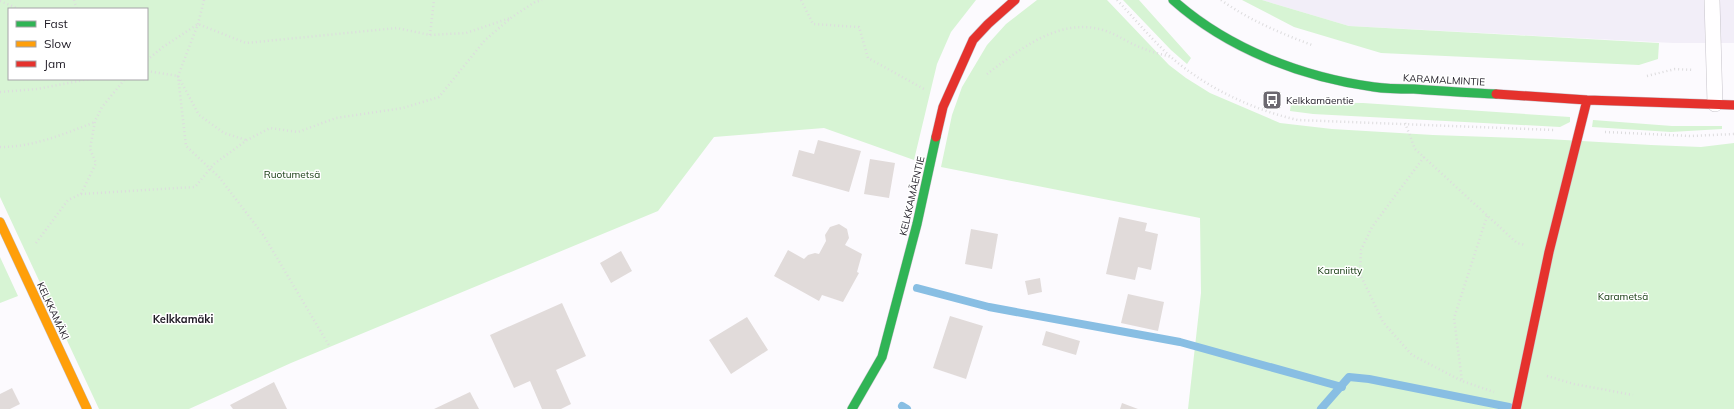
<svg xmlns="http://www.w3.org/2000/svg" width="1734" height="409" font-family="Mulish,sans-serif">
<rect width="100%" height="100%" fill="#fcfafe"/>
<path fill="#f2eef8" d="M1262,0H1734V43H1673L1349,26Z"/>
<path fill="#d7f4d4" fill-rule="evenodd" d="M0,0H976L951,32L937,64L914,160L824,128L714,137L658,211L291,363L189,409H99L0,197ZM9,9H147V79H9Z
M1037,0H1107L1169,65L1186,78L1210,93L1280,123L1332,129L1433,135L1547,139L1651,145L1701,147L1734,143V409H1188L1201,293L1200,218L941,167L952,115L962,87L987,45L1006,24Z
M1123,0H1139L1191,58L1187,64L1171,50Z
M1242,0H1262L1349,26L1659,43L1658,59L1639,65L1381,53L1294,27Z
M1291,103H1363L1570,117V122L1560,127L1313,114L1290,111Z
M1593,120L1672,126H1722V129L1671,132L1592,127Z
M0,257L18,296L0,303Z"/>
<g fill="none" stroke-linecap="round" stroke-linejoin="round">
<path stroke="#88bee3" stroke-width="8" d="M917,288L989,307L1180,342L1342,387
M902,406L907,409
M1321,409L1349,377L1369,379L1509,407"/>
</g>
<path fill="#e1dbda" d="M818,140L861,151L849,192L792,176L799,150L814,154Z
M870,159L895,163L889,198L864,194Z
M1119,217L1147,223L1145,231L1158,234L1151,270L1138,267L1135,280L1106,274Z
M839,224L847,229L849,238L845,245L862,254L857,272L859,273L843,302L822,295L819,301L774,276L788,250L804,259L808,255L815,253L819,254L826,241L825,235L830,227Z
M971,229L998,234L992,269L965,264Z
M621,251L632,271L611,283L600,263Z
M1040,278L1042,292L1028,295L1025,281Z
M1128,294L1164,302L1158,331L1121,323Z
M562,303L586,356L556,370L571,404L561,409H542L530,381L514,388L490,335Z
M950,316L983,326L966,379L933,368Z
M747,317L768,350L731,374L709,340Z
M1046,331L1080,341L1076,355L1042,345Z
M274,382L287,409H233L230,405Z
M12,388L20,404L10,409H0V394Z
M470,392L479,409H434Z
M1122,403L1138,409H1120Z"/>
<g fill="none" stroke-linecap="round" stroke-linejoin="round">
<defs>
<path id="lane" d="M1712,0L1715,104"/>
<path id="fast" d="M1173,0C1228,49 1302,77 1374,87C1387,89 1401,89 1414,89C1441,91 1468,93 1496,94
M852,409L882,357L917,224L936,137"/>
<path id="slow" d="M0,222L87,409"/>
<path id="jam" d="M1496,94L1587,100L1734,105
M936,137L943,107L973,40L988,24L1015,0
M1516,409L1549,252L1587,100"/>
</defs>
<use href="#lane" stroke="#c6c3ca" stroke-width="16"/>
<use href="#fast" stroke="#c6c3ca" stroke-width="10"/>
<use href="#slow" stroke="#c6c3ca" stroke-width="10"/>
<use href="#jam" stroke="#c6c3ca" stroke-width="10"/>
<path stroke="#dddcde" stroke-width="2.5" stroke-dasharray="1 3" stroke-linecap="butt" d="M74,0L77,9
M204,0L198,24L178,76L186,146L219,177L264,236L330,347
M801,0L813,24L859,27L868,58L924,89
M1117,0C1135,19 1152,40 1172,58C1207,88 1253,110 1298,120L1554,130
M1221,0C1249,20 1280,33 1312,45
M0,1L19,9
M430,35L434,0
M147,60L163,47L198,24L246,43L397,28L430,35L466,33L510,18
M147,71L178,76L199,115L224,133L246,140
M987,74C1019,50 1059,17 1103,30C1117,34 1128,43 1142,48C1151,52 1161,54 1171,57
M1647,76L1675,69L1694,70
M0,92L37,89L89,79
M1405,123L1415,149L1517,243L1525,245
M1605,132L1691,136L1734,134
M0,147C34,147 64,134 95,122
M1424,157L1372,227L1361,250L1360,274L1383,322L1412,355L1462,381
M81,194L195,187L214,164L247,140L270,128L298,132L336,118L403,108L439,97L485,40L512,17L535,2L542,0
M1487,216L1454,318L1462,381L1494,392
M36,243L68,200L81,194L96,163L90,149L95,121L102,107L125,79
M1547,376L1574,384L1633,395"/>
<use href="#lane" stroke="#fffeff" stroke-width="15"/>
<use href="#fast" stroke="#30b455" stroke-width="9"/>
<use href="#slow" stroke="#ff9f0a" stroke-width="9"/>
<use href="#jam" stroke="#e5322d" stroke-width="9"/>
</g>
<defs>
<symbol id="bus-square" viewBox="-11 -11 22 22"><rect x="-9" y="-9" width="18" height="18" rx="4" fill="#6c6870" stroke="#fff"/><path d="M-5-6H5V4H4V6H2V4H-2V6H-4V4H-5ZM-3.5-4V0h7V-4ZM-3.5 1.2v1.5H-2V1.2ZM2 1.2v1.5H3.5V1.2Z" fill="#fff"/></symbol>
</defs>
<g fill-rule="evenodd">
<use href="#bus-square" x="1261" y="89" width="22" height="22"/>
</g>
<g text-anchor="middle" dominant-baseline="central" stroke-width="3" stroke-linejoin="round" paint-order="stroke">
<g font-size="10" fill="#1e1a24" stroke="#fff">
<text transform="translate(1444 80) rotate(3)">KARAMALMINTIE</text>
<text transform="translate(912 196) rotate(-77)">KELKKAMÄENTIE</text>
<text transform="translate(53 311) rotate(65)">KELKKAMÄKI</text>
</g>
<g font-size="10" fill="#1e1a24" stroke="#fff" text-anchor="start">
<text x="1286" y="100">Kelkkamäentie</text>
</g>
<g font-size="10" fill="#0d3408" stroke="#fff">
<text x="292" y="174">Ruotumetsä</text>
<text x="1340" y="270">Karaniitty</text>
<text x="1623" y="296">Karametsä</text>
</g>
<g font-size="11" font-weight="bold" fill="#1e1a24" stroke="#fff">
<text x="183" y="319">Kelkkamäki</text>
</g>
</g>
<rect x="8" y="8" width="140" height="72" fill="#ffffff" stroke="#a5a3a7"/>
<rect x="16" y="21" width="20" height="6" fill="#30b455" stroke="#a5a3a7"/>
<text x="44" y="28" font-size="12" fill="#1e1a24">Fast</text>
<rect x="16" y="41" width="20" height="6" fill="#ff9f0a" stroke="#a5a3a7"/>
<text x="44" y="48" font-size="12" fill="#1e1a24">Slow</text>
<rect x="16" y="61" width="20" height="6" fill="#e5322d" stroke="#a5a3a7"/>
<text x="44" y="68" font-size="12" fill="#1e1a24">Jam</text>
</svg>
